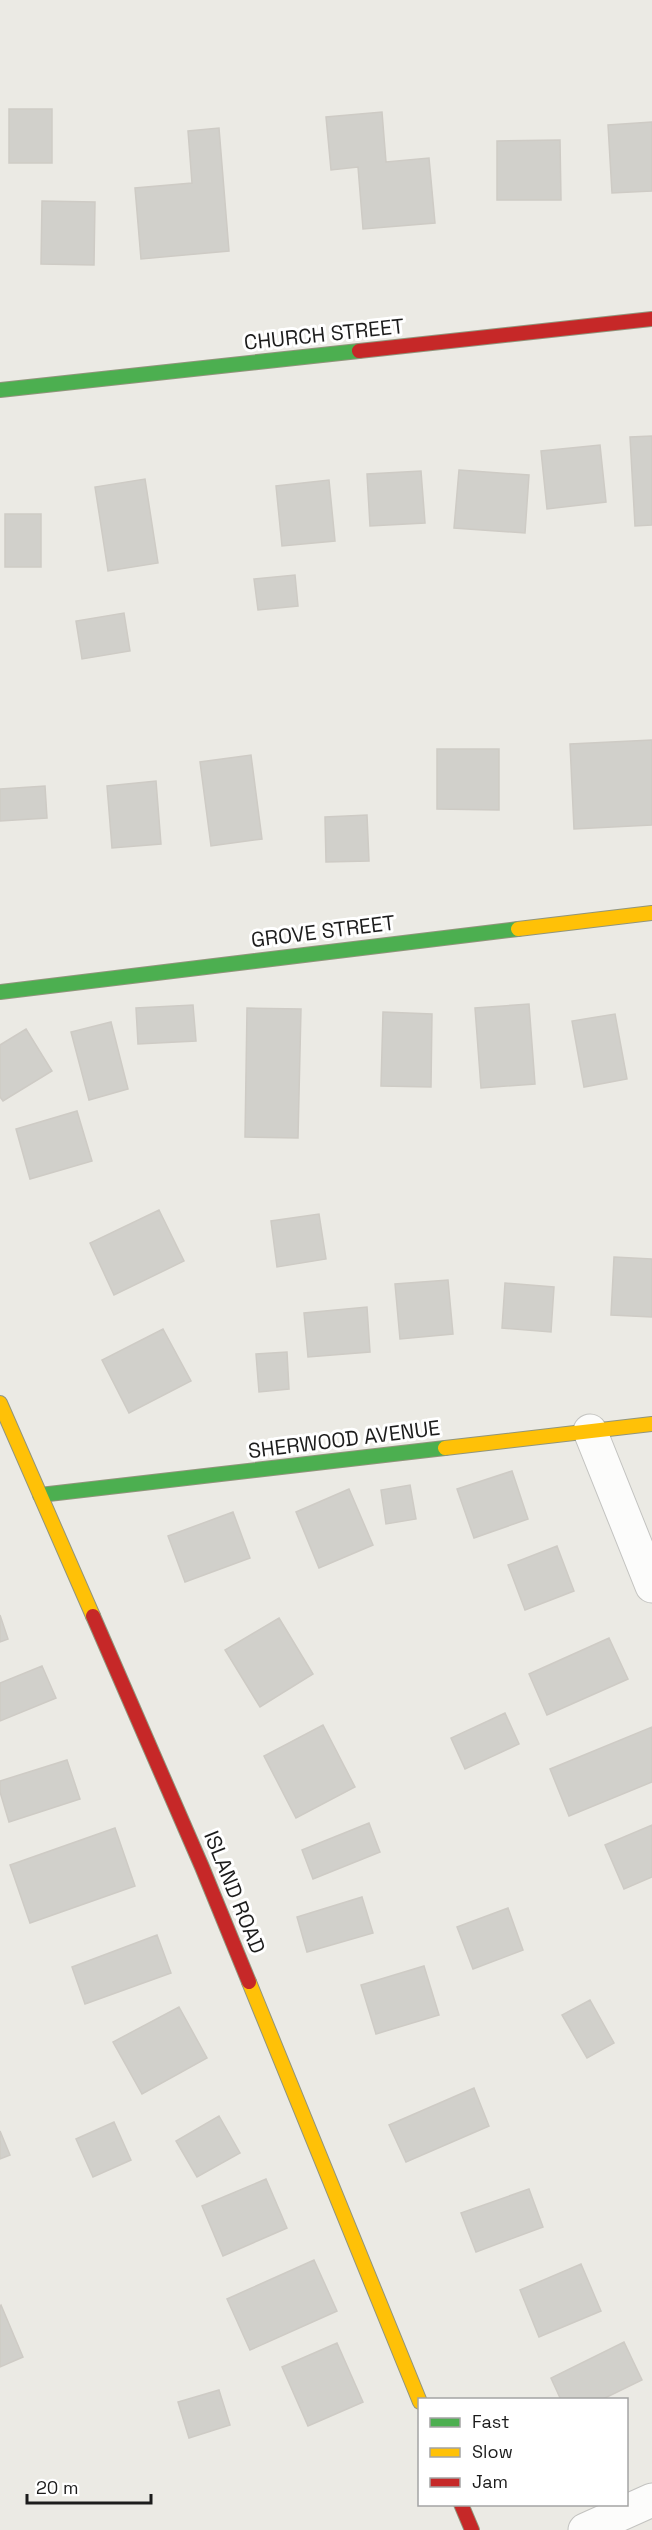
<svg xmlns="http://www.w3.org/2000/svg" width="652" height="2530" font-family="'Space Grotesk',sans-serif">
<rect width="100%" height="100%" fill="#ebeae4"/>
<path fill="#d1d0cb" stroke="#cecbc5" stroke-width="1.5" d="M9,109H52V163H9Z
M382,112L386,162L429,158L435,223L363,229L358,167L331,170L326,117Z
M652,122V191L612,193L608,125Z
M219,128L229,251L141,259L135,188L192,183L188,131Z
M560,140L561,200H497V141Z
M42,201L95,202L94,265L41,264Z
M652,436V525L635,526L630,437Z
M600,445L606,502L547,509L541,451Z
M459,470L529,475L525,533L454,528Z
M421,471L425,523L370,526L367,474Z
M145,479L158,563L108,571L95,487Z
M329,480L335,541L282,546L276,486Z
M5,514H41V567H5Z
M295,575L298,606L258,610L254,579Z
M124,613L130,651L82,659L76,621Z
M652,740V825L574,829L570,744Z
M437,749H499V810L437,809Z
M251,755L262,839L211,846L200,762Z
M156,781L161,844L112,848L107,786Z
M45,786L47,818L0,821V789Z
M367,815L369,861L326,862L325,817Z
M529,1004L535,1084L481,1088L475,1008Z
M193,1005L196,1041L138,1044L136,1008Z
M247,1008L301,1009L298,1138L245,1137Z
M383,1012L432,1014L431,1087L381,1086Z
M615,1014L627,1079L584,1087L572,1021Z
M111,1022L128,1089L89,1100L71,1032Z
M26,1029L52,1071L3,1101L0,1097V1045Z
M77,1111L92,1161L30,1179L16,1129Z
M159,1210L184,1261L114,1295L90,1243Z
M319,1214L326,1259L277,1267L271,1221Z
M614,1257L652,1259V1317L611,1315Z
M448,1280L453,1334L400,1339L395,1284Z
M505,1283L554,1287L551,1332L502,1328Z
M367,1307L370,1352L308,1357L304,1313Z
M163,1329L191,1381L129,1413L102,1360Z
M287,1352L289,1389L259,1392L256,1354Z
M512,1471L528,1519L474,1538L457,1489Z
M410,1485L416,1519L386,1524L381,1490Z
M349,1489L373,1545L319,1568L296,1512Z
M233,1512L250,1558L185,1582L168,1536Z
M557,1546L574,1591L525,1610L508,1565Z
M0,1615L8,1639L0,1642Z
M279,1618L313,1674L260,1707L225,1650Z
M609,1638L628,1679L547,1715L529,1674Z
M42,1666L56,1698L0,1721V1683Z
M505,1713L519,1744L465,1769L451,1738Z
M323,1725L355,1787L296,1818L264,1756Z
M652,1727V1782L569,1816L550,1769Z
M67,1760L80,1799L9,1822L0,1792V1781Z
M369,1823L380,1852L313,1879L302,1850Z
M652,1825V1877L624,1889L605,1845Z
M115,1828L135,1886L30,1923L10,1865Z
M362,1897L373,1933L307,1952L297,1917Z
M508,1908L523,1950L473,1969L457,1927Z
M157,1935L171,1973L85,2004L72,1967Z
M424,1966L439,2015L376,2034L361,1985Z
M590,2000L614,2043L587,2058L562,2015Z
M179,2007L207,2058L142,2094L113,2042Z
M474,2088L489,2126L406,2162L389,2125Z
M219,2116L240,2153L197,2177L176,2141Z
M114,2122L131,2160L93,2177L76,2139Z
M0,2131L10,2155L0,2159Z
M266,2179L287,2228L223,2256L202,2206Z
M529,2189L543,2227L476,2252L461,2213Z
M314,2260L337,2311L250,2350L227,2299Z
M581,2264L601,2311L539,2337L520,2290Z
M1,2305L23,2357L0,2367V2306Z
M624,2342L642,2380L601,2400H561L551,2378Z
M337,2343L363,2402L308,2426L282,2367Z
M219,2390L230,2425L189,2438L178,2402Z"/>
<g fill="none" stroke-linecap="round" stroke-linejoin="round">
<defs>
<path id="street" d="M590,1431L652,1586
M585,2530L652,2500"/>
<path id="fast" d="M0,390L359,351
M0,992L518,929
M40,1495L445,1448"/>
<path id="slow" d="M518,929L652,913
M0,1403L93,1616
M445,1448L652,1424
M249,1982L420,2402"/>
<path id="jam" d="M359,351L652,319
M93,1616L202,1867L249,1982
M461,2504L472,2530"/>
</defs>
<use href="#street" stroke="#c3c3c0" stroke-width="35"/>
<use href="#fast" stroke="#91957c" stroke-width="16"/>
<use href="#slow" stroke="#91957c" stroke-width="16"/>
<use href="#jam" stroke="#91957c" stroke-width="16"/>
<use href="#street" stroke="#fcfcfb" stroke-width="33"/>
<use href="#fast" stroke="#4caf50" stroke-width="14"/>
<use href="#slow" stroke="#ffc107" stroke-width="14"/>
<use href="#jam" stroke="#c62828" stroke-width="14"/>
</g>
<g text-anchor="middle" dominant-baseline="central" stroke-width="6" stroke-linejoin="round" paint-order="stroke">
<g font-size="21" fill="#1c1c1c" stroke="#fff">
<text transform="translate(324 334) rotate(-6)">CHURCH STREET</text>
<text transform="translate(323 931) rotate(-7)">GROVE STREET</text>
<text transform="translate(344 1439) rotate(-7)">SHERWOOD AVENUE</text>
<text transform="translate(235 1892) rotate(68)">ISLAND ROAD</text>
</g>
</g>
<rect x="418" y="2398" width="210" height="108" fill="#ffffff" stroke="#a4a4a4" stroke-width="1.5"/>
<rect x="430" y="2418" width="30" height="9" fill="#4caf50" stroke="#a4a4a4" stroke-width="1.5"/>
<text x="472" y="2428" font-size="18" fill="#1c1c1c">Fast</text>
<rect x="430" y="2448" width="30" height="9" fill="#ffc107" stroke="#a4a4a4" stroke-width="1.5"/>
<text x="472" y="2458" font-size="18" fill="#1c1c1c">Slow</text>
<rect x="430" y="2478" width="30" height="9" fill="#c62828" stroke="#a4a4a4" stroke-width="1.5"/>
<text x="472" y="2488" font-size="18" fill="#1c1c1c">Jam</text>
<path d="M27 2494v9h124v-9" fill="none" stroke="#1c1c1c" stroke-width="3"/>
<text x="36" y="2494" font-size="18" fill="#1c1c1c" stroke="#ffffff" stroke-width="4.5" paint-order="stroke">20 m</text>
</svg>
